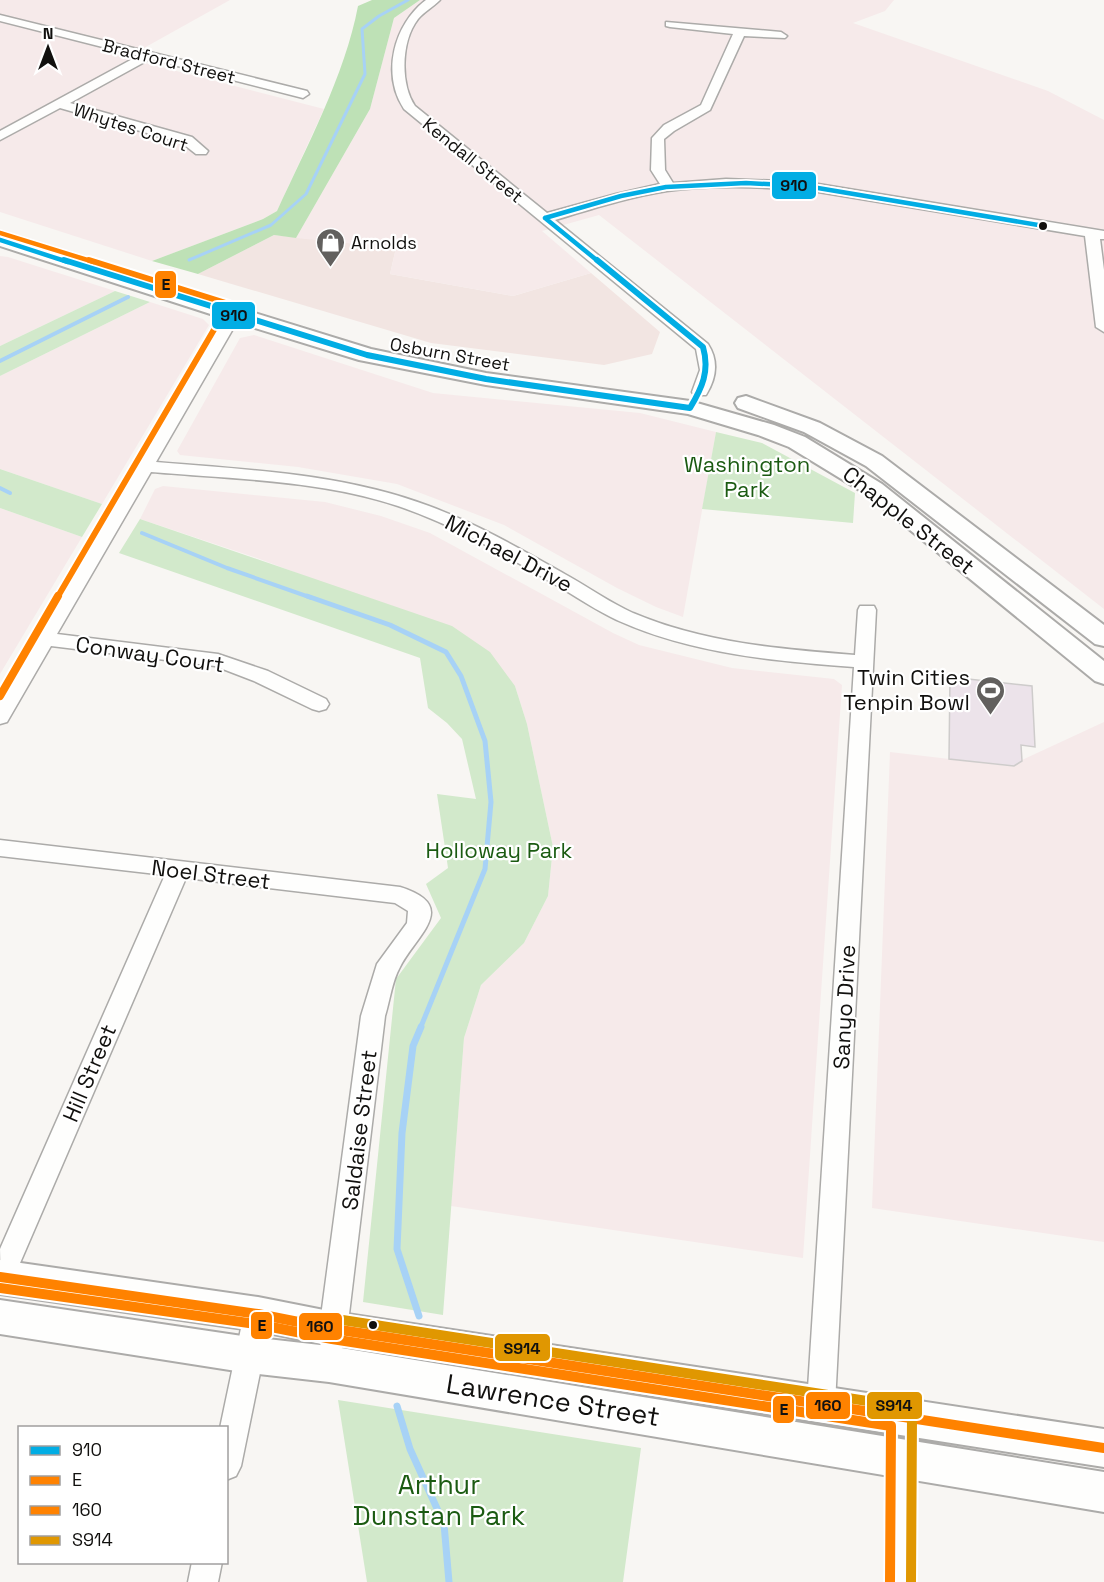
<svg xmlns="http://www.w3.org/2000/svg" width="1104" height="1582" font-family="'Space Grotesk',sans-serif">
<rect width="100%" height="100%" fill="#f8f6f3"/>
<path fill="#f2e5e2" d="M274,235L396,248L390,274L513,296L591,273L660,332L652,354L604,365L431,343L198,274Z"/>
<path fill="#f6eaea" d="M0,0H230L126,58L324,109L277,211L263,219L152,261L0,212Z
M420,0H894L885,11L853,23L1048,91L1104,120V609L599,215L542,231L591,273L513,296L390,274L396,248L296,238L370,109L394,18Z
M0,256L8,257L115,291L0,346Z
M150,302L203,319L209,325L102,504L0,469V376Z
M254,335L433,393L640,413L716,432L683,617L656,607L617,588L504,525L397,484L298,467L180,455L177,451L240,338Z
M163,486L325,502L381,516L430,533L613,633L639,645L732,668L834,679L842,685L803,1258L451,1206L464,1038L481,985L524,943L548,896L553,847L527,724L515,686L331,586L257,558L140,519L155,489Z
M0,508L82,537L0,674Z
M1104,722V1242L872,1208L890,752L1009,766Z"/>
<path fill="#d2e9cb" d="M115,291L150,302L0,376V346Z
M716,432L762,443L855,493L853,523L702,509Z
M0,469L102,504L82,537L0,508Z
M140,519L452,626L490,652L515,686L527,724L553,847L548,896L524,943L481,985L464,1038L443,1315L363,1302L396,979L441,918L426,884L448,868L437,794L476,799L462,739L447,723L428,708L420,658L119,553Z
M338,1400L641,1448L623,1582H367Z"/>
<path fill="#bee1b6" d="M372,0H420L394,18L370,109L296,238L274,235L198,274L152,261L263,219L277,211C306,148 345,75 358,6Z"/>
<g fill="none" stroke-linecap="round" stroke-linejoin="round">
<path stroke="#a7d2f6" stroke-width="3" d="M189,260L271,225L306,194L365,74L362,29L379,16L408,0"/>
<path stroke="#a7d2f6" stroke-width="4" d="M0,361L128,297
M0,488L10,493
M142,533L227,568L312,598"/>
<path stroke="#a7d2f6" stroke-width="5" d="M307,596L390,625L446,652L461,676L485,741L491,802L485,869L420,1029"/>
<path stroke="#a7d2f6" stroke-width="7" d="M419,1316L397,1249L402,1133L413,1046L421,1027
M397,1406L410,1449L444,1524L449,1582"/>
</g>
<path fill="#ece3ea" stroke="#cecccb" stroke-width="1.5" d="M950,677L1032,686L1035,747L1021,745L1022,761L1014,766L949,759Z"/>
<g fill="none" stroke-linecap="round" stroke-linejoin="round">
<defs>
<path id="street" d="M426,0H440C433,7 424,12 418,19C401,41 400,84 415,106L547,213L616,194L660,184L651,170L652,138L664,125L701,105L733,34L670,27L666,26V22L781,32L787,36L785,38L744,36L710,110L674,131L664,139L665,170L673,183L726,179L806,182L1104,231V239H1100L1104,270V332L1096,327L1085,236L806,190C760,187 713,185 667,191C629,197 592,209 555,220L708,344C719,361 716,379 706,395H694L692,392L700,370L696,349L404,109C381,74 394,24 426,0Z
M0,15L307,91L309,94L303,98L150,59L70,103L192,137L208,151L206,154H196L182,143L60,108L0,140V131L138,56L0,21Z
M233,310L241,315L156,462C248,470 341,473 429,506C478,524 524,551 570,577C591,589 611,603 633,613C704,643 779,649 855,655L858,610L860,606H874L876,610L835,1404L831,1414L821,1418L811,1414L807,1404L854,667C774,661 693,654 619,621C597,611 577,597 556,585C505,555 454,525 398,506C319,480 233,479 151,472L57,634L218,654L268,671L326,699L329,704L326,709L319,711L312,709L254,681L215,666L51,646L7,722L0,724V700L225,315Z
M0,840L400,887C461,906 416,935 400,967C392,981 390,1000 385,1016L346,1339L342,1348L332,1352L322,1348L318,1339L361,1016L377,964L407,923L408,911L395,903L186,878L14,1277L11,1286L1,1289L0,1249L165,875L0,856Z
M258,1301L268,1305L272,1314L241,1466L236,1476L226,1480V1428H220L244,1314L248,1305Z
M901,1444L911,1448L916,1458L915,1582H885L886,1458L891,1448Z
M192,1562H222L218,1582H188Z"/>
<path id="secondary" d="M0,234L371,349L486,373L690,401L774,425L805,437L882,484L1104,661V684L1095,681L866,494L789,447L758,435L688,414L486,385L359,360L226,319L0,246Z
M746,396L820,423L882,456L1104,625V646L1095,644L866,466L804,432L738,408L735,403L738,398Z
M0,1260L258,1297L334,1312L1104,1429V1467L334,1346L258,1331L0,1294Z
M0,1300L249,1337L329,1346L1104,1472V1512L329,1382L249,1373L0,1334Z"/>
</defs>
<use href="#street" stroke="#acaba9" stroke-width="3"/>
<use href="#secondary" stroke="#acaba9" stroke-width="4"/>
<use href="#street" fill="#fefefd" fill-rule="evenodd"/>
<use href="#secondary" fill="#fefefd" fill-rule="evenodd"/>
<defs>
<path id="bus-1-far1" d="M545,218L621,196L666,187L746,183L806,186L1044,226
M545,218L599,262
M0,240L68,262"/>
<path id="bus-1" d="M64,260L367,355L486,379L690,408C702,388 710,371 703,347L597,260"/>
<path id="bus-2-far3" d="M0,233L94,262"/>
<path id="bus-2-far2" d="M57,598L229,304L89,260"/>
<path id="bus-2-far1" d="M0,696L58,596"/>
<path id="bus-2" d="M0,1288L256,1324L332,1339L891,1426L890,1582"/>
<path id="bus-3" d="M0,1277L258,1314L334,1329L1104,1448"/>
<path id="bus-4" d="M336,1319L906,1407L912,1417L911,1582"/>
</defs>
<use href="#bus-1-far1" stroke="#fff" stroke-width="8"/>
<use href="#bus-1" stroke="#fff" stroke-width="10"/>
<use href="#bus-2-far3" stroke="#fff" stroke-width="8"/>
<use href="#bus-2-far2" stroke="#fff" stroke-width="10"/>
<use href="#bus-2-far1" stroke="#fff" stroke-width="12"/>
<use href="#bus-2" stroke="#fff" stroke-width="14"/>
<use href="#bus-3" stroke="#fff" stroke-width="14"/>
<use href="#bus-4" stroke="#fff" stroke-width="14"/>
<use href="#bus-1-far1" stroke="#01ade4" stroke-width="4.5"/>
<use href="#bus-1" stroke="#01ade4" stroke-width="6"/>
<use href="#bus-2-far3" stroke="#ff8200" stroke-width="4.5"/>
<use href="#bus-2-far2" stroke="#ff8200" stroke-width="6"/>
<use href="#bus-2-far1" stroke="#ff8200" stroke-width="8"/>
<use href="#bus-2" stroke="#ff8200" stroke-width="10"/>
<use href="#bus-3" stroke="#ff8200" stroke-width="10"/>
<use href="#bus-4" stroke="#e09701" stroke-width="10"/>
</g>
<defs>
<symbol id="shop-pin" viewBox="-11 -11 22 30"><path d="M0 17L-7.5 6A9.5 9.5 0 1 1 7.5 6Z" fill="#62605e" stroke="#fff"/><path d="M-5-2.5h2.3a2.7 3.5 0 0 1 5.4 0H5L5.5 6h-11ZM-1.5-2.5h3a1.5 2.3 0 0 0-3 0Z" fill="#fff"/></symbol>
<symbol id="stadium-pin" viewBox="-11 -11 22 30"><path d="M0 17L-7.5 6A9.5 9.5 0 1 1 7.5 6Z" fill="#62605e" stroke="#fff"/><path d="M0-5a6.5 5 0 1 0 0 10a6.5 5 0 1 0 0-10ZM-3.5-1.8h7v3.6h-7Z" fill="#fff"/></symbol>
</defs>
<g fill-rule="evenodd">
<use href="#shop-pin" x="314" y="226" width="33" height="45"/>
<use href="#stadium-pin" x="974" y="674" width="33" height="45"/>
</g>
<g fill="#11100e" stroke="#fff" stroke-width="2">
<circle cx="1043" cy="226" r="5"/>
<circle cx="373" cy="1325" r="5"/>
</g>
<g text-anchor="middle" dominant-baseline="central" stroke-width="4.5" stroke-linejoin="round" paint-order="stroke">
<g font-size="18" fill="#11100e" stroke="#fff">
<text transform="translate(169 61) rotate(14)">Bradford Street</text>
<text transform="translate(131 127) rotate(18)">Whytes Court</text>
<text transform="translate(473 160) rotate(39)">Kendall Street</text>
<text transform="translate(450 354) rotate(10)">Osburn Street</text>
</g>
<g font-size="18" fill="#11100e" stroke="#fff" text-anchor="start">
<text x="351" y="242">Arnolds</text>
</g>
<g font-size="22" fill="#1b5b12" stroke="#fff">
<text x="747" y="464">Washington<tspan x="747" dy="25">Park</tspan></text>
<text x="499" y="850">Holloway Park</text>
</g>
<g font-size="22" fill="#11100e" stroke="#fff">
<text transform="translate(909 520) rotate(38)">Chapple Street</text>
<text transform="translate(509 553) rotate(28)">Michael Drive</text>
<text transform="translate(150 654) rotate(8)">Conway Court</text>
<text transform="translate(211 874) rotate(7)">Noel Street</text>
<text transform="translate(844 1007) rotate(-87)">Sanyo Drive</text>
<text transform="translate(89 1073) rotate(-67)">Hill Street</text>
<text transform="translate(359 1130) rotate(-83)">Saldaise Street</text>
</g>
<g font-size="22" fill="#11100e" stroke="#fff" text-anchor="end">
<text x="970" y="677">Twin Cities<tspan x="970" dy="25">Tenpin Bowl</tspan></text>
</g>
<g font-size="27" fill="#11100e" stroke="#fff">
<text transform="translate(553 1400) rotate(9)">Lawrence Street</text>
</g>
<g font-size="27" fill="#1b5b12" stroke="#fff">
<text x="439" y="1484">Arthur<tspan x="439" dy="31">Dunstan Park</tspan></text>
</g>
</g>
<g stroke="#fff" stroke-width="2">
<rect x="771" y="171" width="46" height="29" rx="6" fill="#01ade4"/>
<rect x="154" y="270" width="23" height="29" rx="6" fill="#ff8200"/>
<rect x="211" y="301" width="45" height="29" rx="6" fill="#01ade4"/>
<rect x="250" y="1311" width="23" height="29" rx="6" fill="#ff8200"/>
<rect x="298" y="1312" width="45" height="29" rx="6" fill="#ff8200"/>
<rect x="494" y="1333" width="57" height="29" rx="6" fill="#e09701"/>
<rect x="866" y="1391" width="57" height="29" rx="6" fill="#e09701"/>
<rect x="805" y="1391" width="46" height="29" rx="6" fill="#ff8200"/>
<rect x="772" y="1395" width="23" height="29" rx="6" fill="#ff8200"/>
</g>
<g font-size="16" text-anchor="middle" font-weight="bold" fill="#111">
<text x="794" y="191">910</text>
<text x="166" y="290">E</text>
<text x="234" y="321">910</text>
<text x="262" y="1331">E</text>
<text x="320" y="1332">160</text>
<text x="522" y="1354">S914</text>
<text x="894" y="1411">S914</text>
<text x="828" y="1411">160</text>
<text x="784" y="1415">E</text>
</g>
<rect x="18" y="1426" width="210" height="138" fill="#ffffff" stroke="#a09f9f" stroke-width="1.5"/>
<rect x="30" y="1446" width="30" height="9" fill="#01ade4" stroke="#a09f9f" stroke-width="1.5"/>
<text x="72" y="1456" font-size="18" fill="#11100e">910</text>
<rect x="30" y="1476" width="30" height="9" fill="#ff8200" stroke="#a09f9f" stroke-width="1.5"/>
<text x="72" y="1486" font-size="18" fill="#11100e">E</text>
<rect x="30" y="1506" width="30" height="9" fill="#ff8200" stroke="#a09f9f" stroke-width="1.5"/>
<text x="72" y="1516" font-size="18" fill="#11100e">160</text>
<rect x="30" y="1536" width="30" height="9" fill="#e09701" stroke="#a09f9f" stroke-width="1.5"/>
<text x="72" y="1546" font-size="18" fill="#11100e">S914</text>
<g transform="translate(48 48)" stroke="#ffffff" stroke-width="4.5" paint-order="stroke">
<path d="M0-4.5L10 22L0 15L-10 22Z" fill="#11100e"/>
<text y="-9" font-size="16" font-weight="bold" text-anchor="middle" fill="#11100e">N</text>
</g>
</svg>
